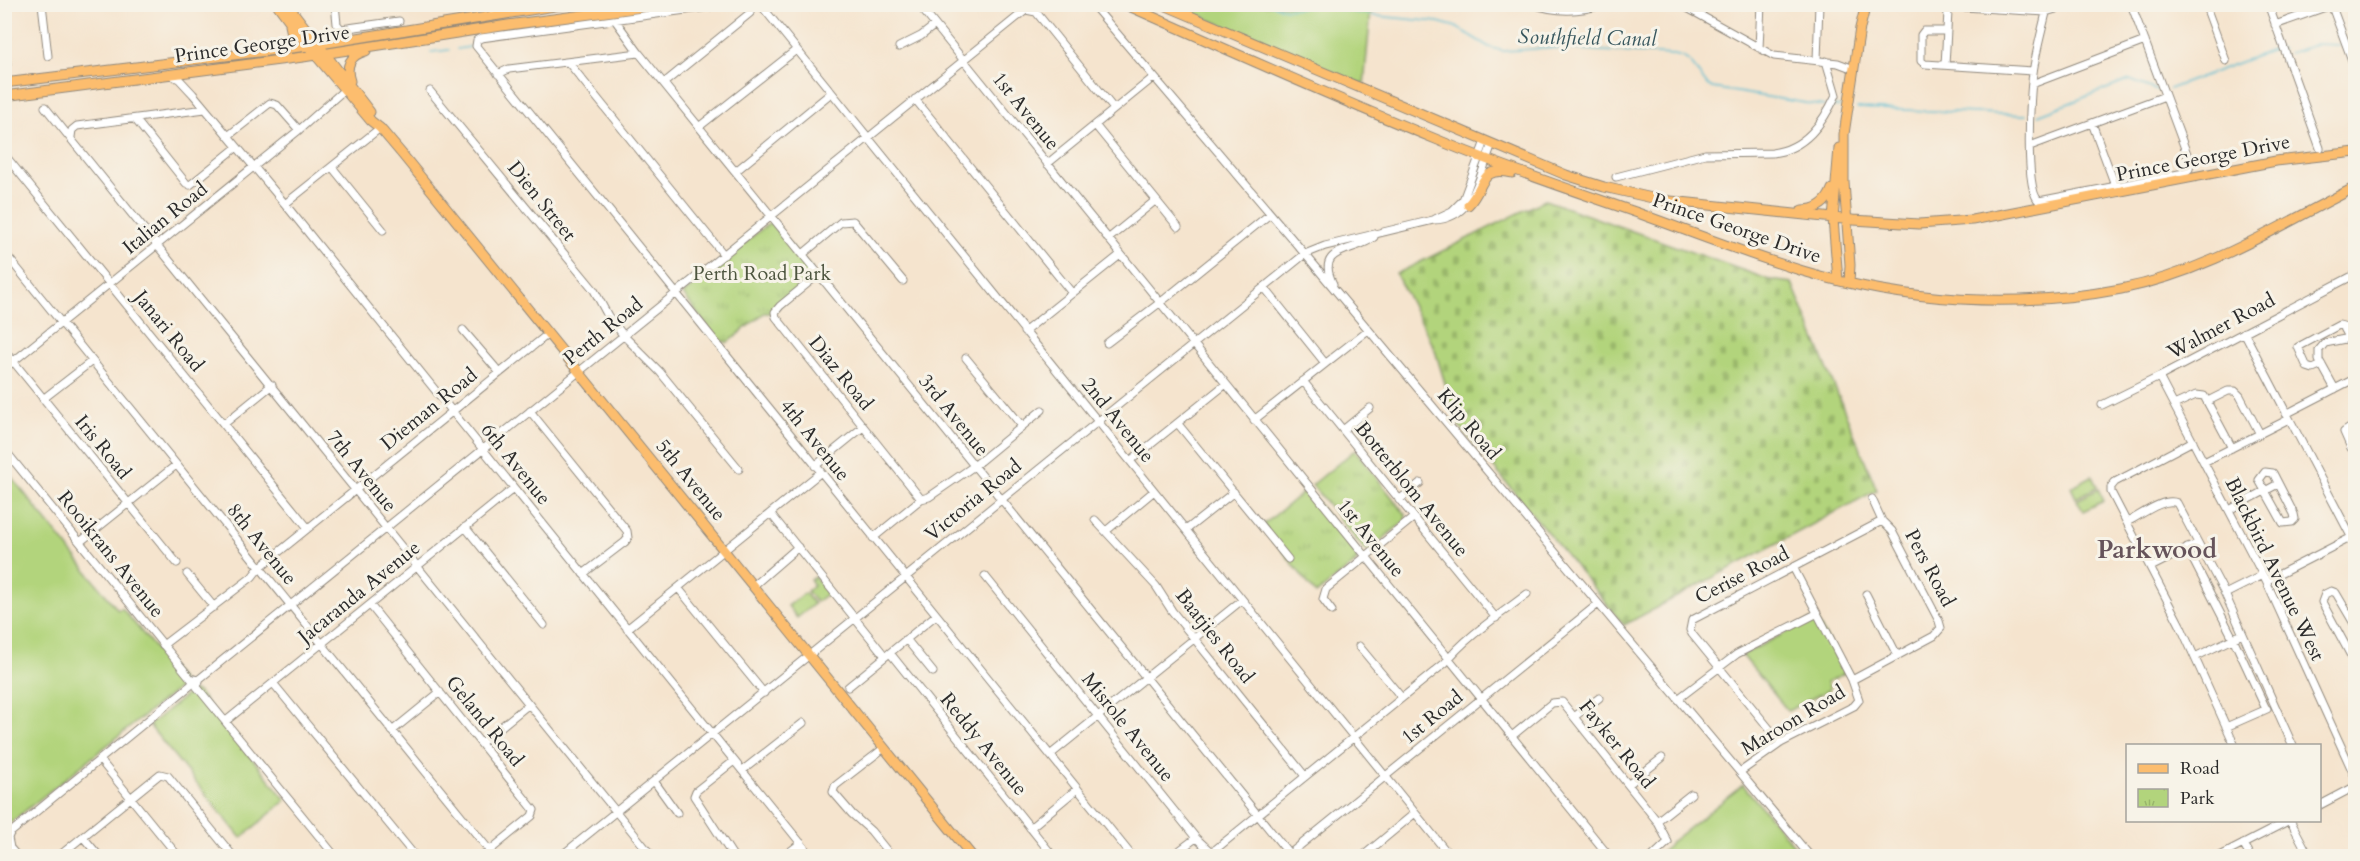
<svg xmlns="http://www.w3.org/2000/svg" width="2360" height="861" font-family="Cardo,serif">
<defs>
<pattern id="cemetery-stones" width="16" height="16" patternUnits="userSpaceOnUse" patternTransform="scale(1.5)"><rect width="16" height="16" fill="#b2d47c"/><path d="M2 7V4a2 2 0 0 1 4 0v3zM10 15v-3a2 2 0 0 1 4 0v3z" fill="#99b66b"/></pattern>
<pattern id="park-tufts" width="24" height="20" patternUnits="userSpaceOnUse" patternTransform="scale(1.5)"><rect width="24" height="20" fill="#b2d47c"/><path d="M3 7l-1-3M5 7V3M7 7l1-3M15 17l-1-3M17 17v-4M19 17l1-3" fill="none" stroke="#99b66b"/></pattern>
</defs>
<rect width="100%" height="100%" fill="#f7f3e8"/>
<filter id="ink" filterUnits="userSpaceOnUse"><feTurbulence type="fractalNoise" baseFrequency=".0167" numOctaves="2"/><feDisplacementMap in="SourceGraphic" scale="12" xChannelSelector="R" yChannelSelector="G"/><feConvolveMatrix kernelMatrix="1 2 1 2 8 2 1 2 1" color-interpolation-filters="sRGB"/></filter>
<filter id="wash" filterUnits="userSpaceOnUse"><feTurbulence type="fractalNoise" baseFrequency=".008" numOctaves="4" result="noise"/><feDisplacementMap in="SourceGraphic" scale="24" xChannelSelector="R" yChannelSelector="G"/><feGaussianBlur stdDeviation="1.35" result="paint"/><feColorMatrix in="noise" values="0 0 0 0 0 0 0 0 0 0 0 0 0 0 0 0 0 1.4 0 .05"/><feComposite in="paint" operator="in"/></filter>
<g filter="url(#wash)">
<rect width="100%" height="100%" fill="#f5e4ce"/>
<path fill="#b2d47c" stroke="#6e8054" stroke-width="1.5" d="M1175,5H1379L1371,10L1364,85Z
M5,469L118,610L122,608L182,681L178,685L180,687L5,827Z
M2092,476L2097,487L2076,498L2071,487Z
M2098,489L2104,501L2083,511L2077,500Z
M815,577L828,593L816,602L807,591L814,585L810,580Z
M805,593L814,604L797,618L788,606Z
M1813,619L1818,622L1845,673L1827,682L1830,689L1788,711L1742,655Z
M194,691L198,692L286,800L241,838L149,725L190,692Z
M1743,785L1803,856H1657L1669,846L1671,842Z"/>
<path fill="url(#cemetery-stones)" stroke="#6e8054" stroke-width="1.5" d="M1545,200L1770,280L1792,283L1877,490L1624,625L1457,423L1434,347L1396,274Z"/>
<path fill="url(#park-tufts)" stroke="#6e8054" stroke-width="1.5" d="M770,222L811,268L812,275L772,313H764L727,343L725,341L720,344L683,294Z
M1355,450L1406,515L1405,521L1369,550L1364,549L1312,485Z
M1307,489L1358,555L1356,562L1316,594L1263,525Z"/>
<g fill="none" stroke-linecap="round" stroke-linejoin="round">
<path stroke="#54bbd1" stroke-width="1.5" d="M1269,4L1286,9L1321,6L1376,16L1438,22L1456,27L1489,47L1503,51L1549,48L1674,55C1698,59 1695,77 1712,88L1824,106
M457,49L470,47
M431,52L449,50
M2354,52L2356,51
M2289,53L2318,44L2341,45
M2169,89L2278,48L2282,50
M1832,106L1840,107
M1857,108L2026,115
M2038,115L2130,80L2158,91"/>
</g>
</g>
<g filter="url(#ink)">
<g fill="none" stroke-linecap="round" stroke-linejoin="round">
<defs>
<path id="minor" d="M42,4L48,56
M335,4L337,24L341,29L399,21
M730,4L481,38L477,40L476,46L1132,856
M760,4L1450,856
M918,4L1609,856
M1092,4L1310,260L1810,856
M1533,4C1557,13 1580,12 1605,4
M1680,4L1774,56L1838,63L1854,69
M2048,4C2043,27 2036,50 2033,73C2030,93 2024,191 2039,201L2184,173L2189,169L2190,162L2131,4
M2205,4L2226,61
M2268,4L2320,148
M2331,4L2356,71
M1948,6L2046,12L2072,4
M493,13L502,9L504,4
M615,20L639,53L1291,856
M2275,25L2334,4
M1947,31H1924L1921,35V61L1925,64L2033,71
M4,44L7,64L4,69
M899,47L921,36L935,25
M1759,48L1761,4
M1817,60L1819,4
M568,62L724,255
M1945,65L1948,12L1946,4
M498,74L509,69L639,53
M171,75L179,79L193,94L285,204L811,856
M664,83L750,13
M2032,84L2145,41
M430,91L594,290L608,316L624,336L660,372L739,469
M915,99L1072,293
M45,107L652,856
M135,119L186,183
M2092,123L2115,185
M1095,125L1178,227
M700,126L796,50
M228,136L270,103L277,105L299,130
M71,137L72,130L77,126L205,109
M2030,146L2165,96
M4,154L308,528
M1047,164L1154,77
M332,167L383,230
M736,171L831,93
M1616,177L1705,154L1772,153C1805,149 1823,123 1836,95L1826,61
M190,185L237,147
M285,204L380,128
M1435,219L1452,211L1463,200L1485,141
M1108,239L1156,200
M4,252L494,856
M803,254L841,222L853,221L903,281
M819,274L780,306L775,312L776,317L921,499
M1333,284C1314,246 1355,253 1374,237
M1264,287L1325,363
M463,330L500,373
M1024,332L1120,255
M2244,332L2356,546
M1107,343L1166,298L1270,214
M4,350L177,563
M966,358L1022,426
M2322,365L2313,369L2307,367L2298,347L2339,325L2343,326L2349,337
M4,369L299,130L344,90
M2159,377L2266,581L2356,779
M1303,381L1496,618
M2335,389L2319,360V350L2325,343L2345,339L2356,334
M43,399L92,361
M2208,401L2228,391H2235L2240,396L2260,434
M2102,405L2159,377L2356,274
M2174,405L2196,395L2204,396L2232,448
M530,411L627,531L628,538L625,542L583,574
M2286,414L2356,378
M1254,420L1368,330
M224,424L272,385
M1178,424L1288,559
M2356,424L2344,432L2351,448L2356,451
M1343,430L1370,408
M2193,441L2115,482L2111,487V492L2180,625L2235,746
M4,449L192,680
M1130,461L1226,384
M2204,462L2289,419
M815,466L863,427
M2265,472L2273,473L2294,514L2295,519L2292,522L2283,523L2259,480Z
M1399,500L1420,483
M2229,510L2278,484
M771,514L885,656
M1095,520L1156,586L1172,611L1305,776
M2127,522C2140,516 2163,497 2177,503L2225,594L2293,746
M465,527L544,625
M1186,530L1234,492
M1106,531L1154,491
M873,538L921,499L929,497L974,466L1042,410
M80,542L176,465
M2187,548L2233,638L2266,709
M2151,567L2198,543
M187,574L214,607
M985,576L1196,838L1210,851L1216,849L1445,663C1465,637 1501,614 1527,594
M2266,581L2356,535
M753,586L798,547
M679,589L764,693
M1866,594L1897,655
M2225,594L2263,575
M370,605L534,810L532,816L483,856
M1332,611L1323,599L1326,589L1413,518
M2356,627L2336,593L2331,591L2325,594L2322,602L2356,665
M627,629L821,472
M906,639L933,672
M163,645L252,577L259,568L548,334
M1359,646L1402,698
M890,653L1053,856
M2195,657L2238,636
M198,680L1026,10L1036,12L1114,109
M1852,680L1934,636L1941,628L1939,621L1892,531L1882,521L1872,499
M273,683L415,856
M197,687L335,856
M848,687L936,615
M1678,699L1737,654L1816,614
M1574,717L1599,698
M226,721L514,488
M2226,727L2267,709
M392,731L440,692
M1512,736L1552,703L1562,702L1657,821L1668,842L1653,856
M481,743L529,704
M1781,743L1692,634L1690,630L1692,620L1882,521
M884,748L835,786L833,792L852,814L871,831L891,856
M1050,755L1242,600
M100,760L178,856
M743,770L803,723
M1740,772L1781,743L1854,706L1859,700L1852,680L1793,567
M654,781L677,813
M1629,784L1662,758
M2320,805L2356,786
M2290,820L2309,856
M1657,821L1691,794
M1030,828L1077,789
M83,837L99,856
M8,838L10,833L191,685L194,679L199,681L197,687
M8,838L10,848L17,856
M2243,844L2250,856
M59,856L160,774L168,776L233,856
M561,856L1305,254L1325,246L1433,220C1475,219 1479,176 1492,144
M733,856L694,796L696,791L734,761
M784,856L801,843
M1172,856L1196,838
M1287,856L1598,604
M1363,856L1415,813
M2220,856L2290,820
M2333,856L2337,855"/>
<path id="major" d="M277,4L308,46L371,121L380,128L402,154L972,856
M287,4L370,112
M1124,4C1228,50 1332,97 1438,140C1502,167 1569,189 1635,212C1691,232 1746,254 1803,271C1905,302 2016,309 2121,289C2208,272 2278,226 2356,187
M1162,4L1566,175L1604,187L1661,200L1853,220L1919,224L1972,220L2276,161L2356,152
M276,46L290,40L292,34L290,25
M350,81C345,66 350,55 366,51
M4,83L308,46L567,4
M4,96L303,57L508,25L666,4
M1468,205C1485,188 1479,165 1512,173
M1802,210C1817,210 1827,203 1832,189
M1838,280L1833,219L1839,148
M1849,283L1850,265L1844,182V134L1860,28L1866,4"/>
</defs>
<use href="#minor" stroke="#90887c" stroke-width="9"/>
<use href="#major" stroke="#90887c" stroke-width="11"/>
<use href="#minor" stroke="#fff" stroke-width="7"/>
<use href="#major" stroke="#fcbd6e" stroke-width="9"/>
</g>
</g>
<g text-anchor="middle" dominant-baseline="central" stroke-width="6" stroke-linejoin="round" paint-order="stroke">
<g font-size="20" fill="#2b2b2b" stroke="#f7f3e8">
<text transform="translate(262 44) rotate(-8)">Prince George Drive</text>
<text transform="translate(1026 111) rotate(51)">1st Avenue</text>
<text transform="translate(2203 158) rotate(-11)">Prince George Drive</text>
<text transform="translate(542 201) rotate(51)">Dien Street</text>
<text transform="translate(165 218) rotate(-39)">Italian Road</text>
<text transform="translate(1737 228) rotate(19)">Prince George Drive</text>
<text transform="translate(2221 326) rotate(-28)">Walmer Road</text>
<text transform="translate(169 331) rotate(51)">Janari Road</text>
<text transform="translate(603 331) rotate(-39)">Perth Road</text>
<text transform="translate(841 373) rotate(51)">Diaz Road</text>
<text transform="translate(429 409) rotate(-39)">Dieman Road</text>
<text transform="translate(954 415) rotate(51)">3rd Avenue</text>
<text transform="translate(1118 420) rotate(51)">2nd Avenue</text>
<text transform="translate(1469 424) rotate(50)">Klip Road</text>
<text transform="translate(815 440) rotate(51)">4th Avenue</text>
<text transform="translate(103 447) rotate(51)">Iris Road</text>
<text transform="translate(516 464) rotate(51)">6th Avenue</text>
<text transform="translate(362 471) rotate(51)">7th Avenue</text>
<text transform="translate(691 480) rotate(51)">5th Avenue</text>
<text transform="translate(1412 489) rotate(51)">Botterblom Avenue</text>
<text transform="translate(973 500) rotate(-39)">Victoria Road</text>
<text transform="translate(1371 538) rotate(51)">1st Avenue</text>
<text transform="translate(262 544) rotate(51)">8th Avenue</text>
<text transform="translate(111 554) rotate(51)">Rooikrans Avenue</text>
<text transform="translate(1930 568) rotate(62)">Pers Road</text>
<text transform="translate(2275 569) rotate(64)">Blackbird Avenue West</text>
<text transform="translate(1742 575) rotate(-27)">Cerise Road</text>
<text transform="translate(359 592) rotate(-39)">Jacaranda Avenue</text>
<text transform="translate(1215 636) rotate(52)">Baatjies Road</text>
<text transform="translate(1432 717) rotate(-39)">1st Road</text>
<text transform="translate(1793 720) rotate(-31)">Maroon Road</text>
<text transform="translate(485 721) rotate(51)">Geland Road</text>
<text transform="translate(1128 727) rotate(51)">Misrole Avenue</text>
<text transform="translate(984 744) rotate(51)">Reddy Avenue</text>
<text transform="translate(1617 744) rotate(51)">Fayker Road</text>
</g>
<g font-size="20" fill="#4d553f" stroke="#f7f3e8">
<text x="762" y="273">Perth Road Park</text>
</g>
<g font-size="21" font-style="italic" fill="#37565d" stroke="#f7f3e8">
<text transform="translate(1587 38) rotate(1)">Southfield Canal</text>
</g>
<g font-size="26" font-weight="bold" fill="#66545b" stroke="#f7f3e8">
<text x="2157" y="549">Parkwood</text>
</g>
</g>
<rect width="2360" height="861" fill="none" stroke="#f7f3e8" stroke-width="24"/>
<rect x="2126" y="744" width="195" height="78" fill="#f7f3e8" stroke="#a5a39c" stroke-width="1.5"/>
<rect x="2138" y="764" width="30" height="9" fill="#fcbd6e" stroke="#a5a39c" stroke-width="1.5"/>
<text x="2180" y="774" font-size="18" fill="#2b2b2b">Road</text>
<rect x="2138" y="789" width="30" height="18" fill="url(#park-tufts)" stroke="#a5a39c" stroke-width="1.5"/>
<text x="2180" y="804" font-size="18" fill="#2b2b2b">Park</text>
</svg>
